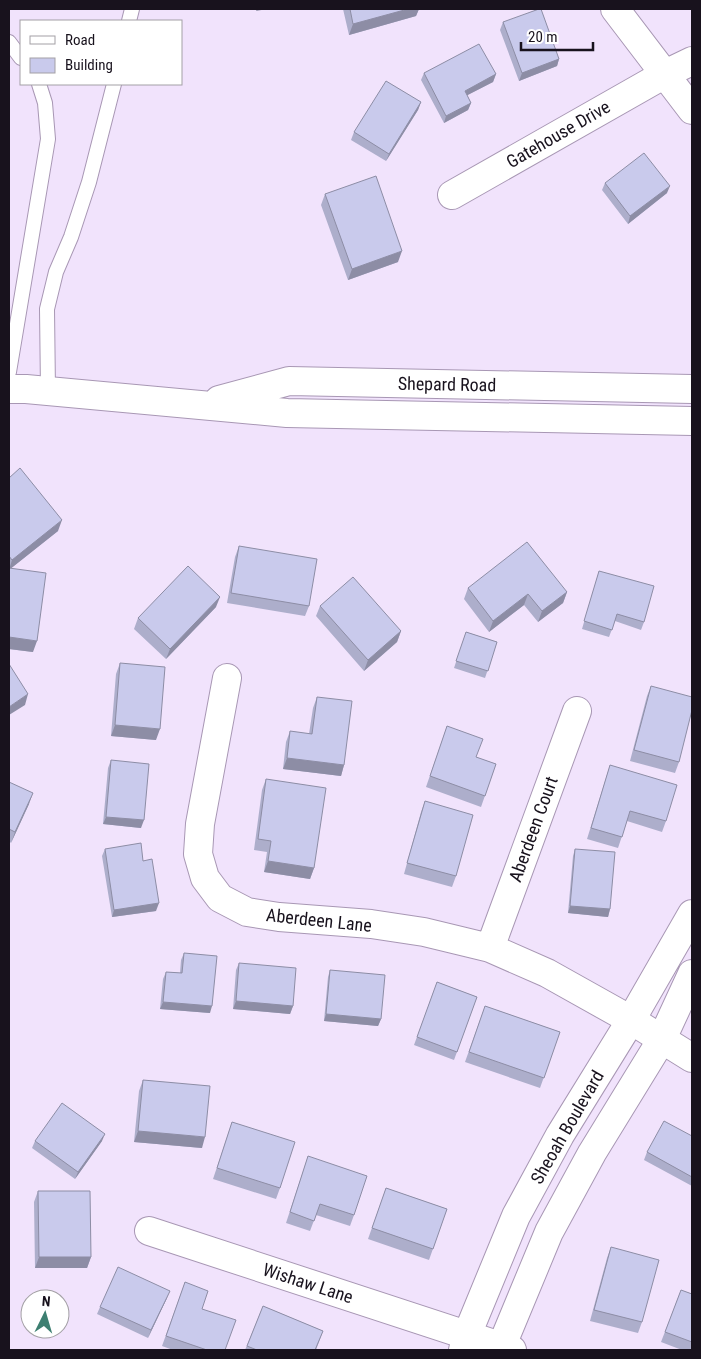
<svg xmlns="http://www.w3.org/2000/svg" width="701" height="1359" font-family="'Roboto Condensed',sans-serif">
<rect width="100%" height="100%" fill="#f1e3fc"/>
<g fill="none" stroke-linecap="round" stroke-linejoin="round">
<defs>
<path id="service" d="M129,21L132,9
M9,42L21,58
M9,372L48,139L45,103L39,84
M48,391L47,309L56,272L71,237L89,182L114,84"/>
<path id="minor" d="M452,195L665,74L692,61
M227,678L200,824L198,854L205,878L220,898L247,912L279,917L371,924L424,932L490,948L547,973L631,1020L692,1058
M490,948L577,711
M149,1231L512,1350"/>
<path id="tertiary" d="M615,9L692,110
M9,389H26L287,413L692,421
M219,400L289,381L692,389
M463,1350L467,1335L516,1216L560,1135L631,1020L692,914
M500,1350L549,1232L592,1153L662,1039L692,974"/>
</defs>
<use href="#service" stroke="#a897b4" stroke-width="16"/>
<use href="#minor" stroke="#a897b4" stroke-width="30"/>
<use href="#tertiary" stroke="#a897b4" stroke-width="30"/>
<use href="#service" stroke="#fff" stroke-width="14"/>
<use href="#minor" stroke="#fff" stroke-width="28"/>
<use href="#tertiary" stroke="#fff" stroke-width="28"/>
</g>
<path fill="#adaecb" d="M343,9H419L416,16L349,35Z
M503,22L559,59L557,66L519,81L500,30Z
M424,73L496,74L493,82L467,95L471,103L468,110L444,123L421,80Z
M421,102L418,110L386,161L351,140L354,132Z
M605,183L667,193L628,224L602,190Z
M325,194L398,262L348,280L321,205Z
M9,478L58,531L11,568L33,652L9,649Z
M239,546L309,606L305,616L227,603L235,557Z
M599,571L644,622L641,630L615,621L609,637L582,629Z
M468,588L567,592L563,603L538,622L524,605L489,632L464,599Z
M320,606L401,631L397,642L364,671L316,616Z
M216,607L166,659L134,629L138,618Z
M466,632L497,642L485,678L454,668Z
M120,663L156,740L111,736L116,674Z
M651,686L679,762L675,773L630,761L647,696Z
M317,697L344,765L341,776L283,769L286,742L290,731L309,734L313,708Z
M447,726L476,757L496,764L481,807L426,787Z
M111,760L141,828L103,824L108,768Z
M610,765L666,821L662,832L627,821L618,848L587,839Z
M266,779L314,868L310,879L264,872L267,852L254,850L262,790Z
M9,782L29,804L11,843L9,841Z
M425,801L456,876L452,887L404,874L421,812Z
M105,849L143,861L156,911L112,917L102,856Z
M575,849L610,909L608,917L568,913L573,856Z
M184,953L210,1013L160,1009L163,979L166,972L180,973L181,960Z
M239,963L293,1006L290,1014L233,1009L236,970Z
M330,970L381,1019L378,1026L324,1021L328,977Z
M437,982L477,997L454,1060L414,1045Z
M485,1006L560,1032L540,1088L465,1062Z
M143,1080L202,1148L134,1142L139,1091Z
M232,1122L280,1188L276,1199L213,1179Z
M692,1136V1186L644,1160L647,1152Z
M35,1141H102L75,1179L32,1148Z
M308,1156L354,1215L350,1226L316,1215L310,1231L286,1223Z
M386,1188L447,1209L429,1260L368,1239Z
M38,1191L91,1257L87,1268H35L34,1202Z
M611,1247L642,1322L638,1333L590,1321L607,1258Z
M185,1282L225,1350H173L162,1346Z
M681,1290L692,1294V1350H682L661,1342Z
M167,1298L148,1338L97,1314L100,1307Z
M263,1306L323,1331L316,1350H245Z"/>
<path fill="#8d8da5" d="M257,9H267L256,11Z
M408,9H419L416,16L349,35L353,24Z
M559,59L557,66L519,81L522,73Z
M496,74L493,82L462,98L465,91Z
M421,102L418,110L386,161L389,154Z
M471,103L468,110L444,123L446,116Z
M670,186L667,193L628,224L630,216Z
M402,251L398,262L348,280L352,269Z
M62,520L58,531L9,570L12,560Z
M567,592L563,603L538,622L542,611Z
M528,594L524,605L489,632L493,621Z
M220,597L216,607L166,659L170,649Z
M401,631L397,642L364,671L368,660Z
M9,637L37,641L33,652L9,649Z
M28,694L25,705L9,715V707Z
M115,725L160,729L156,740L111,736Z
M287,758L344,765L341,776L283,769Z
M33,793L29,804L11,843L15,832Z
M106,817L144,820L141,828L103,824Z
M268,861L314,868L310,879L264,872Z
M159,903L156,911L112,917L114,910Z
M570,906L610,909L608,917L568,913Z
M236,1001L293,1006L290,1014L233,1009Z
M163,1002L212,1006L210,1013L160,1009Z
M326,1014L381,1019L378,1026L324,1021Z
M138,1131L205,1137L202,1148L134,1142Z
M105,1134L102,1141L75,1179L78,1172Z
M39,1257H91L87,1268H35Z
M170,1291L167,1298L148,1338L151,1330Z"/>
<path fill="#c9caec" stroke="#8d8da5" d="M350,9H408L353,24Z
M539,9H541L559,59L522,73L503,22Z
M479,44L496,74L465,91L471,103L446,116L424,73Z
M386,81L421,102L389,154L354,132Z
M644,153L670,186L630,216L605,183Z
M376,176L402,251L352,269L325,194Z
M20,468L62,520L12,560L9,556V478Z
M527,542L567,592L542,611L528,594L493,621L468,588Z
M239,546L317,559L309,606L231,593Z
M188,566L220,597L170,649L138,618Z
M9,568L46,573L37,641L9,637Z
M599,571L654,586L644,622L617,614L612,630L584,621Z
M353,577L401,631L368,660L320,606Z
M466,632L497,642L488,671L456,661Z
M120,663L165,667L160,729L115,725Z
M9,664L28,694L9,707Z
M651,686L692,697V710L679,762L634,750Z
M317,697L352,701L344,765L287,758L290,731L312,734Z
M447,726L483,739L476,757L496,764L485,796L430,776Z
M111,760L149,764L144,820L106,817Z
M610,765L677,785L666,821L630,811L622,837L591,828Z
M266,779L326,788L314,868L268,861L271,841L258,839Z
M9,782L33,793L15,832L9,829Z
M425,801L473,815L456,876L407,863Z
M141,843L143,861L152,859L159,903L114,910L105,849Z
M575,849L615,852L610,909L570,906Z
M184,953L217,956L212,1006L163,1002L166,972L182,973Z
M239,963L296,968L293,1006L236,1001Z
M330,970L385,975L381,1019L326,1014Z
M437,982L477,997L457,1052L417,1037Z
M485,1006L560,1032L544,1078L469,1052Z
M143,1080L210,1086L205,1137L138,1131Z
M62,1103L105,1134L78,1172L35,1141Z
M664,1121L692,1136V1177L647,1152Z
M232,1122L295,1142L280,1188L217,1168Z
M308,1156L367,1176L354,1215L320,1204L314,1221L290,1212Z
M386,1188L447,1209L433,1249L372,1228Z
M38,1191H90L91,1257H39Z
M611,1247L659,1260L642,1322L594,1310Z
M118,1267L170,1291L151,1330L100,1307Z
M185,1282L208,1291L202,1309L236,1320L225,1350H207L166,1336Z
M681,1290L692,1294V1342L665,1332Z
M263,1306L323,1331L315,1350H257L247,1346Z"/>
<g text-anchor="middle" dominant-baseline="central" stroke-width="4.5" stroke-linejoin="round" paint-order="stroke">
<g font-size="18" fill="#18121d" stroke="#fff">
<text transform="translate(558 134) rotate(-30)">Gatehouse Drive</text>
<text transform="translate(447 384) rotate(1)">Shepard Road</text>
<text transform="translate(533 829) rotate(-70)">Aberdeen Court</text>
<text transform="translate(319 920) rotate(6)">Aberdeen Lane</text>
<text transform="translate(567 1127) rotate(-60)">Sheoah Boulevard</text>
<text transform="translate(308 1283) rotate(18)">Wishaw Lane</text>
</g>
</g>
<rect width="701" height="1359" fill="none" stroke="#18121d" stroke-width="20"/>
<rect x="20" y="20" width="162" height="65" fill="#ffffff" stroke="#a3a0a5"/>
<rect x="30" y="36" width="25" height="8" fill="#ffffff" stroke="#a3a0a5"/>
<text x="65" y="45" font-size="15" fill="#18121d">Road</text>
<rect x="30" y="58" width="25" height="15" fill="#c9caec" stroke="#a3a0a5"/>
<text x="65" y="70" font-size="15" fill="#18121d">Building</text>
<g transform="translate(45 1314) rotate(5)"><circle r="24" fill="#ffffff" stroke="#a3a0a5"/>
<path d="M0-4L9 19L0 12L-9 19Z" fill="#3d7f71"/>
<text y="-8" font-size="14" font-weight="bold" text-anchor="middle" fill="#18121d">N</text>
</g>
<path d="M521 42v8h72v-8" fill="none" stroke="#18121d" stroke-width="2.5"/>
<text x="528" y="42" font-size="15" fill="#18121d" stroke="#ffffff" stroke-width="4" paint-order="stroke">20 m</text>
</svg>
